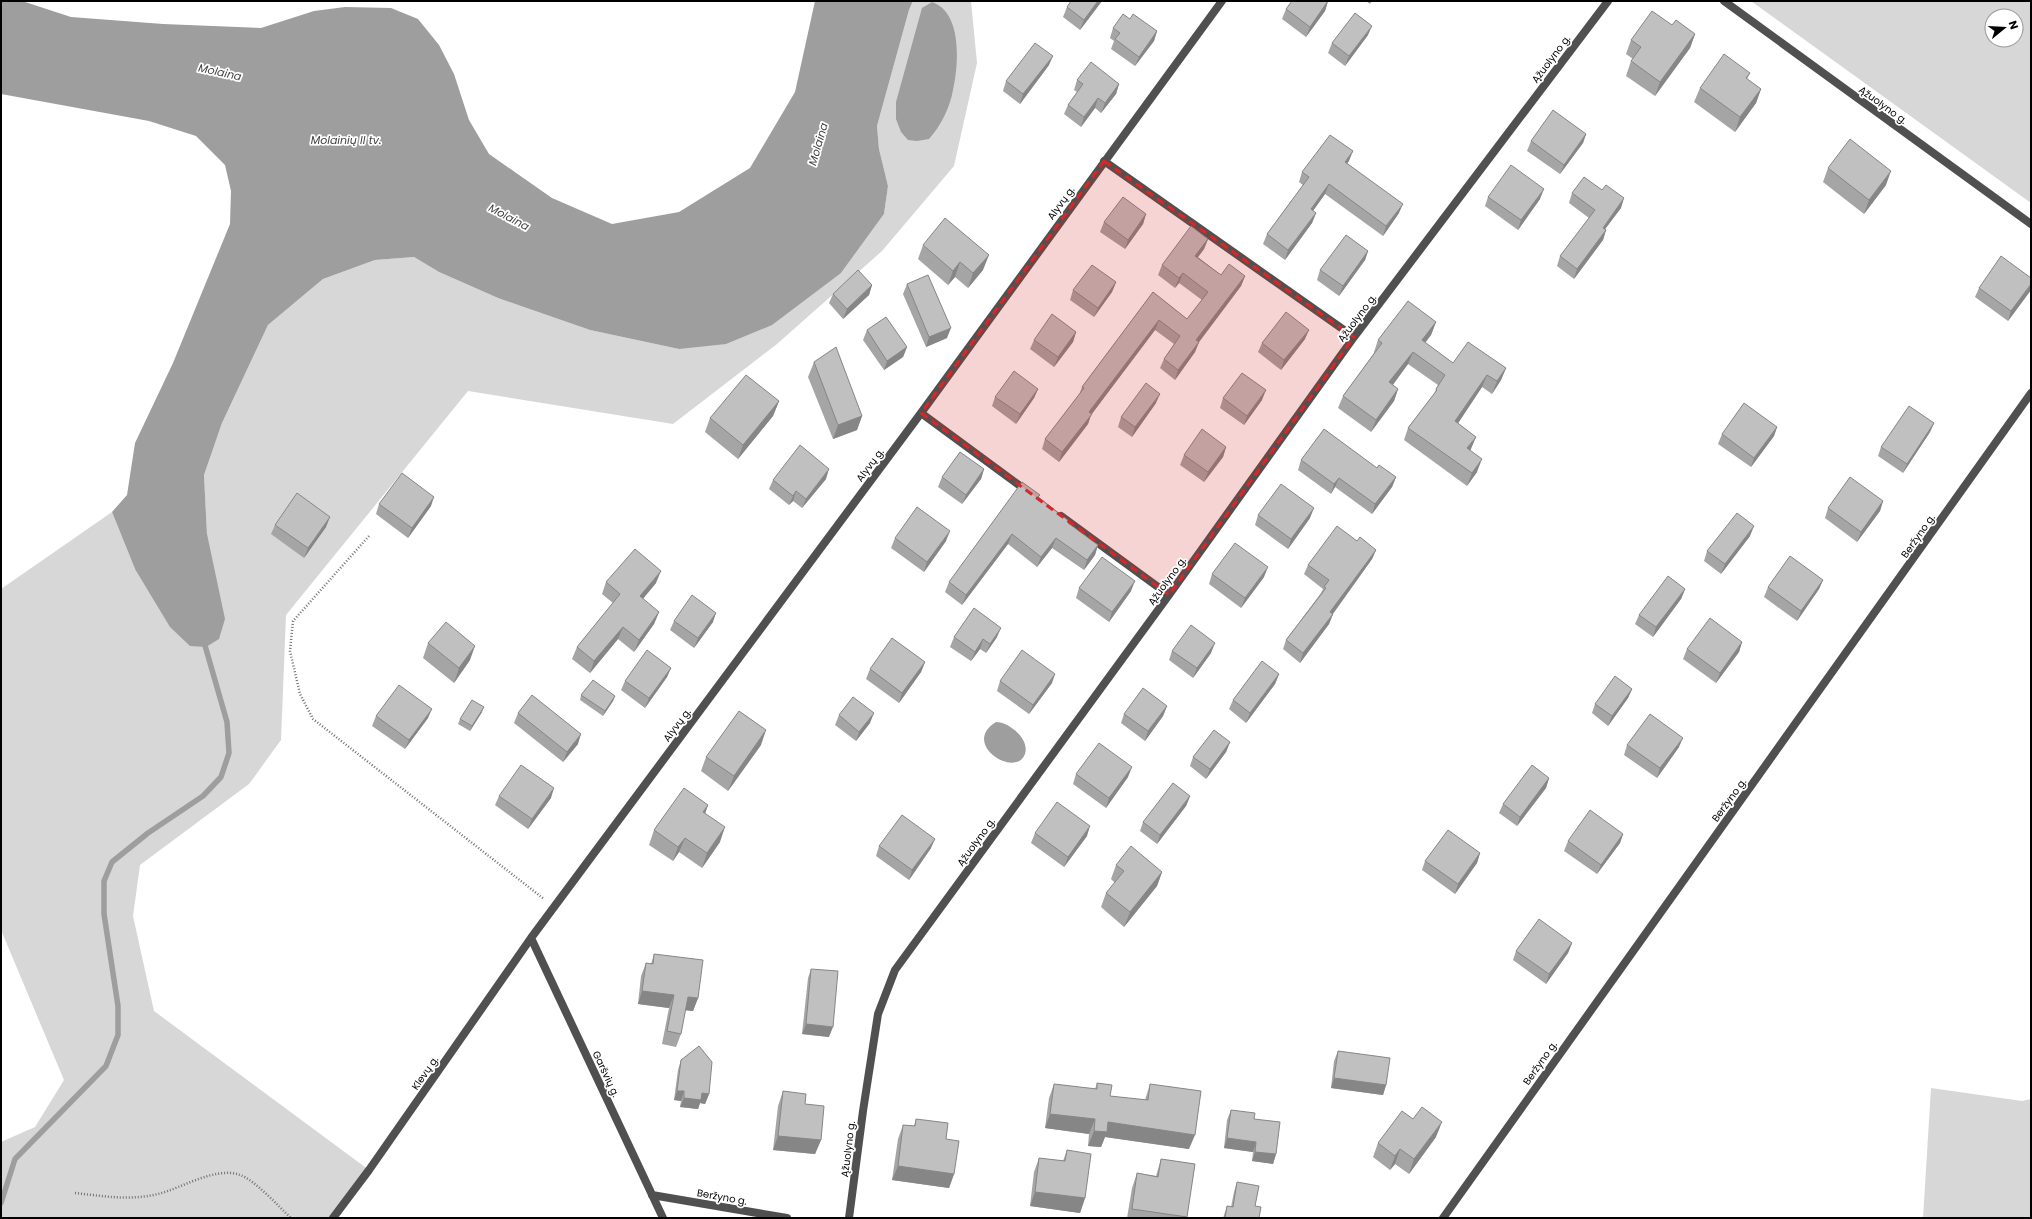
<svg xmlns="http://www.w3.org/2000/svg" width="2032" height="1219" font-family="Poppins,sans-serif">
<rect width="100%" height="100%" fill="#fff"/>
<path fill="#d7d7d7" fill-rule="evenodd" d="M913,1H971L977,63L954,166L882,251L777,344L673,424L468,391L286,615L281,740L249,784L140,865L133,916L154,1011L369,1170L333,1218H1V1142L35,1127L64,1080L1,930V589L112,512L135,569L207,534L204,475L222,423L268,325L323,279L375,260L414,257L439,272L498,298L590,330L679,349L841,273L884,214L888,186L879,149L877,126L909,10Z
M1751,1H2031V203ZM1992,16H2016V40H1992Z
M1931,1088L2022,1101L2031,1099V1218H1923Z"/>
<path fill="#9e9e9e" d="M1,1H22L71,17L163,24L261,28L314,11L345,7L391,8L418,19L439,45L454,74L469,120L489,154L552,198L612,224L679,212L750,168L795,92L815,1H913L909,10L877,126L879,149L888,186L884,214L841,273L772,325L726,344L679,349L590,330L498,298L439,272L414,257L375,260L323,279L268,325L222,423L204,475L207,534L225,619L219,639L206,647L190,646L170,627L135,569L112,512L127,495L135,443L173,363L230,224L231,191L225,165L196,136L149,121L1,94Z
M932,2C962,12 959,63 953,90C950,107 941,126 929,139L917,141L908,140L901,132L896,119V102L922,8Z
M996,722C1009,722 1030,739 1025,754C1016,779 960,744 996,722Z"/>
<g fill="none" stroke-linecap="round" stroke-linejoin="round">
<path stroke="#9e9e9e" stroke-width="5.5" d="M1,1203L15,1159L106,1066L118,1035V1006L104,914V881L112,862L148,833L203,796L221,777L229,753L227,722L204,642"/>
<path stroke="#727272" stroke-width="2.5" stroke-dasharray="1 2" stroke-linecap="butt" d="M369,536L293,621L290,651L300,694L313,719L544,899
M75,1193C103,1196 130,1201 158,1194C182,1188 216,1166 240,1175C255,1180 279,1207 291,1218"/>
<path stroke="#505050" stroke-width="8" d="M1724,1L2031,224
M1104,161L1354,337
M921,413L1027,491
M1061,516L1169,595
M531,938L663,1218
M652,1195L787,1218
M333,1218L369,1170L531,938L921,413L1222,1
M849,1218L863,1111L878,1014L895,970L1169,595L1354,337L1608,1
M1443,1218L2031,393"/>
</g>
<path fill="#a5a5a5" d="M1102,1L1080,30L1063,17L1067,7Z
M1328,1L1325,11L1306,37L1282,19L1286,9Z
M1366,1H1372L1370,4Z
M1130,19L1157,31L1154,41L1135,66L1111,49L1114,41L1110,38L1113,28Z
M1672,25L1695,34L1690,48L1655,96L1626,76L1631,61L1633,59L1626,54L1631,40Z
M1368,35L1345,66L1328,53L1332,43Z
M1049,65L1020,104L1003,91L1006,81Z
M1750,73L1747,79L1761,89L1756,103L1735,132L1694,102L1700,88Z
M1077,80L1119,84L1116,94L1101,113L1095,108L1081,127L1064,114L1068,105L1077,92L1074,90Z
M1586,134L1583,143L1560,174L1527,151L1531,141Z
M1349,161L1347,163L1399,213L1383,236L1325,194L1313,211L1316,213L1312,223L1285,260L1263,244L1267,234L1303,185L1299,182L1302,172Z
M1828,168L1886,185L1864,214L1823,182Z
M1572,193L1621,208L1605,229L1606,230L1603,240L1574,279L1557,266L1560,256L1589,218L1569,203Z
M1488,197L1540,199L1518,230L1485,206Z
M1146,214L1143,224L1125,249L1100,232L1104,222Z
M1208,239L1204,249L1198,257L1221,275L1245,276L1241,286L1199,342L1195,352L1175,380L1160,368L1164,359L1174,344L1155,330L1091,415L1088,424L1059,462L1042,449L1045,439L1079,395L1082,387L1153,292L1187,319L1202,300L1179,283L1175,288L1158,275L1162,265Z
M923,245L983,270L968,288L955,277L948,285L918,259Z
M1368,251L1365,260L1339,296L1317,280L1320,270Z
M1116,282L1112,292L1094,317L1070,300L1073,290Z
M907,284L947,338L926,347L903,294Z
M872,285L869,295L843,319L829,303L833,294Z
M1979,288L2031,290L2008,321L1975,297Z
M1436,322L1431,335L1425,343L1453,363L1506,368L1501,380L1492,394L1482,387L1458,423L1471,449L1470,451L1477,472L1467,486L1404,440L1408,428L1434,394L1436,389L1438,385L1408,364L1393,385L1398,389L1394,401L1371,432L1338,408L1343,396L1374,353V352L1378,340Z
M867,330L907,347L903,357L884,370L863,340Z
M1076,332L1073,342L1054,367L1030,349L1034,340Z
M1305,339L1281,370L1258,352L1262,343Z
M814,362L862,416L857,430L833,439L808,377Z
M1038,389L1034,398L1016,424L992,406L995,397Z
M1223,398L1262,400L1244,425L1220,408Z
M779,401L773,416L738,459L705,432L710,418Z
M1156,403L1132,437L1118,427L1121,417Z
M1934,423L1930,432L1903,473L1878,456L1881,447Z
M1777,427L1774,436L1751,467L1718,444L1722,434Z
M1226,447L1223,457L1204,482L1180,465L1184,455Z
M1301,460L1377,468L1396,477L1392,487L1372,514L1335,487L1331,494L1298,470Z
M984,469L981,479L962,504L938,487L942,477Z
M826,479L802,508L793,501L789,505L769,489L773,480Z
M1039,497L1069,521L1068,523L1098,545L1095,555L1084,570L1052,548L1037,567L1008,544L962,605L945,592L949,582Z
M1883,501L1880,511L1857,542L1825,518L1828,508Z
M379,504L431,506L408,538L376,514Z
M1258,515L1310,518L1288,549L1255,525Z
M275,525L326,527L304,558L271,534Z
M1750,536L1721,574L1704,561L1707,551Z
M895,538L946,541L924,572L891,548Z
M1357,541L1376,550L1372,559L1333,614L1329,624L1300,663L1283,649L1286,640L1321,593L1323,589L1304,574L1308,565Z
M1212,574L1264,577L1241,608L1209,584Z
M1823,580L1819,589L1797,621L1764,597L1768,587Z
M606,582L656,583L643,599L659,612L654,624L634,652L618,639L590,673L572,659L577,647L613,603L602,594Z
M1079,588L1131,591L1109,622L1076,598Z
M1685,589L1681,599L1653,637L1635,624L1639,615Z
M674,621L713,622L694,648L670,630Z
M954,637H997L986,653L980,649L971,661L950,647Z
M1742,642L1739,652L1716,683L1683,659L1687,649Z
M428,643L470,660L454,683L423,658Z
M1172,651L1211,653L1193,678L1169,660Z
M925,662L921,672L899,703L866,679L870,669Z
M671,668L667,677L645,708L621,690L625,681Z
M1279,674L1275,684L1246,723L1229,709L1233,700Z
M1000,681L1052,683L1029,714L997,691Z
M1632,689L1628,698L1608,726L1592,713L1595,704Z
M581,695L615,696L613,701L603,716L580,700Z
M1167,706L1163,716L1145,741L1121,723L1124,714Z
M482,712L470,731L458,724L460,719Z
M518,713L578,744L563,762L514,723Z
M839,715L870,723L856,741L835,725Z
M376,716L428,718L405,749L372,726Z
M1230,742L1226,752L1206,779L1190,766L1193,757Z
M761,745L728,791L701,771L706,757Z
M1627,745L1679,747L1657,778L1624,755Z
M1076,774L1128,777L1106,808L1073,784Z
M1549,778L1546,788L1517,826L1499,813L1503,804Z
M499,796L551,798L528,829L495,805Z
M1190,796L1186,806L1157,844L1140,831L1143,822Z
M708,805L705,814L720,842L702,868L679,852L673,861L649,845L654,830Z
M1035,833L1087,836L1064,867L1031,843Z
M1623,834L1620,843L1597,874L1564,851L1568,841Z
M879,846L931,848L909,880L876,856Z
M1480,853L1477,863L1455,894L1422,870L1425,861Z
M1116,865L1162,872L1157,886L1124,927L1101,907L1106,893L1115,883L1111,879Z
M1572,943L1568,953L1546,984L1513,960L1516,951Z
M654,954L698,998L693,1011L685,1010L681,1034L676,1047L662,1044L669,1008L638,1004L641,976L646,963L651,964Z
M811,969L829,1037L802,1034L808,978Z
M1338,1051L1386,1085L1383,1095L1331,1088L1334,1061Z
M681,1060L709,1094L705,1104L700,1103L698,1109L680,1107L681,1101L674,1100L678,1070Z
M1097,1083L1110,1096L1145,1100L1150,1084L1189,1149L1105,1137L1101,1147L1088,1146L1089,1134L1045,1128L1049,1098L1054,1084L1095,1089Z
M783,1091L805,1104L821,1140L815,1154L773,1150L778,1106Z
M1231,1110L1254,1119L1276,1154L1273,1164L1252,1161L1253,1152L1224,1148L1227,1120Z
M916,1119L946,1139L954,1174L949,1188L892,1180L898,1139L903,1125L914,1126Z
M1436,1137L1409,1174L1395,1164L1390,1170L1373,1157L1378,1143Z
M1067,1150L1085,1198L1080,1213L1030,1206L1034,1172L1039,1158L1063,1161Z
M1161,1159L1195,1164L1186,1218H1127L1132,1188L1137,1173L1156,1176Z
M1237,1182L1259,1218H1223L1227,1206L1231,1207L1234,1192Z"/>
<path fill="#868686" d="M1098,1H1102L1080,30L1084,20Z
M1328,1L1325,11L1306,37L1310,27Z
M1372,26L1368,35L1345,66L1349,56Z
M1157,31L1154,41L1135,66L1139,57Z
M1695,34L1690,48L1655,96L1660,82Z
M1053,56L1049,65L1020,104L1023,94Z
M1119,84L1116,94L1101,113L1105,103Z
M1761,89L1756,103L1735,132L1740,117Z
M1098,98L1095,108L1081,127L1084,117Z
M1586,134L1583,143L1560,174L1564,165Z
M1353,151L1349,161L1342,171L1345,162Z
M1891,171L1886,185L1864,214L1869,200Z
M1329,184L1325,194L1307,219L1311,209Z
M1544,189L1540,199L1518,230L1521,220Z
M1624,198L1621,208L1599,237L1603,228Z
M1403,204L1399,213L1383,236L1386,226Z
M1316,213L1312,223L1285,260L1288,250Z
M1146,214L1143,224L1125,249L1128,240Z
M1606,230L1603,240L1574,279L1577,269Z
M1208,239L1204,249L1192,265L1195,256Z
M1368,251L1365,260L1339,296L1343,286Z
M989,255L983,270L968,288L973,273Z
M960,262L955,277L948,285L953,271Z
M1183,273L1179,283L1175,288L1179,278Z
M1245,276L1241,286L1193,350L1196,340Z
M1116,282L1112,292L1094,317L1098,308Z
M2031,284V290L2008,321L2011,311Z
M872,285L869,295L843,319L847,309Z
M1159,320L1155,330L1091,415L1088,424L1059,462L1062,452L1089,412Z
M1436,322L1431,335L1417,353L1422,340Z
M951,328L947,338L926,347L929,337Z
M1309,330L1305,339L1281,370L1284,360Z
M1076,332L1073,342L1054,367L1058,357Z
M1199,342L1195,352L1175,380L1178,370Z
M907,347L903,357L884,370L887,361Z
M1413,352L1408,364L1385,395L1389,382Z
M1506,368L1501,380L1492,394L1497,381Z
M1487,375L1482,387L1451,434L1455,421Z
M1038,389L1034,398L1016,424L1020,414Z
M1398,389L1394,401L1371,432L1376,420Z
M1266,390L1262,400L1244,425L1247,416Z
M1160,394L1156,403L1132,437L1135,427Z
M779,401L773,416L738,459L743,445Z
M862,416L857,430L833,439L838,425Z
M1934,423L1930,432L1903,473L1907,464Z
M1777,427L1774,436L1751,467L1754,458Z
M1476,437L1471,449L1463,461L1467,448Z
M1226,447L1223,457L1204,482L1208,472Z
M1482,459L1477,472L1467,486L1472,473Z
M829,469L826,479L802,508L806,499Z
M984,469L981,479L962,504L966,495Z
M1396,477L1392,487L1372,514L1375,504Z
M1339,478L1335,487L1331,494L1334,484Z
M796,491L793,501L789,505L793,496Z
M434,497L431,506L408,538L412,528Z
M1883,501L1880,511L1857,542L1861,532Z
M1314,508L1310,518L1288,549L1291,539Z
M330,517L326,527L304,558L308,548Z
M1754,526L1750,536L1721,574L1725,564Z
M950,531L946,541L924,572L927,562Z
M1012,534L1008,544L962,605L966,595Z
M1056,538L1052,548L1037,567L1041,557Z
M1098,545L1095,555L1084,570L1087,560Z
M1376,550L1372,559L1329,619L1333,614L1329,624L1300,663L1303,653L1330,612Z
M1268,567L1264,577L1241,608L1245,598Z
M661,571L656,583L635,608L640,596Z
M1823,580L1819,589L1797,621L1801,611Z
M1135,581L1131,591L1109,622L1112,612Z
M1685,589L1681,599L1653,637L1656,627Z
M659,612L654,624L634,652L639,640Z
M716,613L713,622L694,648L698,638Z
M623,627L618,639L590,673L594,661Z
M1001,628L997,637L986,653L990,644Z
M983,639L980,649L971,661L975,652Z
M1742,642L1739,652L1716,683L1720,673Z
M1215,643L1211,653L1193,678L1197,668Z
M475,646L470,660L454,683L459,668Z
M925,662L921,672L899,703L902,693Z
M671,668L667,677L645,708L649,698Z
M1055,674L1052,683L1029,714L1033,705Z
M1279,674L1275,684L1246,723L1250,713Z
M1632,689L1628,698L1608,726L1612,716Z
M615,696L613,701L603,716L605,711Z
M1167,706L1163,716L1145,741L1148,731Z
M484,707L482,712L470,731L472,726Z
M432,709L428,718L405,749L409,740Z
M874,713L870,723L856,741L859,732Z
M766,730L761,745L728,791L734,776Z
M581,734L578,744L563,762L567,752Z
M1683,738L1679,747L1657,778L1660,768Z
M1230,742L1226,752L1206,779L1210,769Z
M1132,767L1128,777L1106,808L1109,798Z
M1549,778L1546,788L1517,826L1520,817Z
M554,788L551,798L528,829L532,819Z
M1190,796L1186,806L1157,844L1160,835Z
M708,805L703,819V812Z
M1090,826L1087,836L1064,867L1068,857Z
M725,827L720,842L702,868L707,853Z
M1623,834L1620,843L1597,874L1601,865Z
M685,838L679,852L673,861L678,847Z
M935,839L931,848L909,880L912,870Z
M1480,853L1477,863L1455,894L1458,884Z
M1162,872L1157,886L1124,927L1130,912Z
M1572,943L1568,953L1546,984L1549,974Z
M642,991L674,995L669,1008L638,1004Z
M688,997L698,998L693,1011L683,1010Z
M806,1024L833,1027L829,1037L802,1034Z
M1334,1078L1386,1085L1383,1095L1331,1088Z
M677,1091H684L681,1101L674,1100Z
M702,1093L709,1094L705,1104L700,1103L698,1109L680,1107L684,1098Z
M1050,1114L1095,1119L1089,1134L1045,1128Z
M1108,1122L1195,1135L1189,1149L1105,1137L1101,1147L1088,1146L1094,1131Z
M1442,1122L1436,1137L1409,1174L1414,1159Z
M778,1136L821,1140L815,1154L773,1150Z
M1227,1138L1256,1142L1253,1152L1224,1148Z
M1400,1149L1395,1164L1390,1170L1395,1156Z
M1255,1152L1276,1154L1273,1164L1252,1161Z
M898,1166L954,1174L949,1188L892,1180Z
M1035,1192L1085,1198L1080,1213L1030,1206Z"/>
<path fill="#c0c0c0" stroke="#868686" d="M1071,1H1098L1084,20L1067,7Z
M1292,1H1328L1310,27L1286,9Z
M1652,11L1672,25L1676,20L1695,34L1660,82L1631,61L1641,47L1631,40Z
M1355,13L1372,26L1349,56L1332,43Z
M1123,14L1130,19L1133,14L1157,31L1139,57L1115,39L1120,33L1113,28Z
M1035,43L1053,56L1023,94L1006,81Z
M1724,54L1750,73L1746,78L1761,89L1740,117L1700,88Z
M1091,62L1119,84L1105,103L1098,98L1084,117L1068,105L1083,84L1077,80Z
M1553,110L1586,134L1564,165L1531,141Z
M1330,135L1353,151L1345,162L1403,204L1386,226L1329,184L1311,209L1316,213L1288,250L1267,234L1309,177L1302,172Z
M1850,139L1891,171L1869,200L1828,168Z
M1511,165L1544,189L1521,220L1488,197Z
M1584,177L1602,190L1606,185L1624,198L1603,228L1606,230L1577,269L1560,256L1595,210L1572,193Z
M1123,197L1146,214L1128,240L1104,222Z
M945,218L989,255L973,273L960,262L953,271L923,245Z
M1191,226L1208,239L1195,256L1221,275L1229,264L1245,276L1196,340L1199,342L1178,370L1164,359L1180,336L1159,320L1089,412L1092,414L1062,452L1045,439L1084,388L1082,387L1153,292L1187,319L1208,292L1183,273L1179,278L1162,265Z
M1346,235L1368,251L1343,286L1320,270Z
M2001,256L2031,278V284L2011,311L1979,288Z
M1092,265L1116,282L1098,308L1073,290Z
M858,270L872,285L847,309L833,294Z
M928,275L951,328L929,337L907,284Z
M1408,301L1436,322L1422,340L1453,363L1468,342L1506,368L1497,381L1487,375L1455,421L1476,437L1467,448L1482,459L1472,473L1408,428L1437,390L1436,389L1445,375L1413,352L1389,382L1398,389L1376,420L1343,396L1382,343L1378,340Z
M1286,312L1309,330L1284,360L1262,343Z
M1052,314L1076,332L1058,357L1034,340Z
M886,317L907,347L887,361L867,330Z
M836,347L862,416L838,425L814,362Z
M1014,371L1038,389L1020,414L995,397Z
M1242,373L1266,390L1247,416L1223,398Z
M746,375L779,401L743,445L710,418Z
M1146,383L1160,394L1135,427L1121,417Z
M1744,403L1777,427L1754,458L1722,434Z
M1909,406L1934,423L1907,464L1881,447Z
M1202,429L1226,447L1208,472L1184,455Z
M1324,429L1377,468L1379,465L1396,477L1375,504L1339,478L1334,484L1301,460Z
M800,445L829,469L806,499L796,491L793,496L773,480Z
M960,452L984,469L966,495L942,477Z
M402,473L434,497L412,528L379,504Z
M1850,477L1883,501L1861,532L1828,508Z
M1022,482L1040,495L1038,497L1069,521L1068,523L1098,545L1087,560L1056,538L1041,557L1012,534L966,595L949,582Z
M1281,484L1314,508L1291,539L1258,515Z
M297,493L330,517L308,548L275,525Z
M917,507L950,531L927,562L895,538Z
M1737,513L1754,526L1725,564L1707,551Z
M1337,526L1357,541L1360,537L1376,550L1330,612L1333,614L1303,653L1286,640L1326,588L1324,587L1329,580L1308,565Z
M1235,543L1268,567L1245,598L1212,574Z
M635,549L661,571L640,596L659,612L639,640L623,627L594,661L577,647L620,594L606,582Z
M1790,556L1823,580L1801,611L1768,587Z
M1102,557L1135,581L1112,612L1079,588Z
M1668,576L1685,589L1656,627L1639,615Z
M692,595L716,613L698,638L674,621Z
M974,608L1001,628L990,644L983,639L975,652L954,637Z
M1710,618L1742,642L1720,673L1687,649Z
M446,622L475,646L459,668L428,643Z
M1191,625L1215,643L1197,668L1172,651Z
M892,638L925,662L902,693L870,669Z
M647,650L671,668L649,698L625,681Z
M1022,650L1055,674L1033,705L1000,681Z
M1262,661L1279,674L1250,713L1233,700Z
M1615,676L1632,689L1612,716L1595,704Z
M593,680L615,696L605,711L581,695Z
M399,685L432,709L409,740L376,716Z
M1143,688L1167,706L1148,731L1124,714Z
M532,695L581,734L567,752L518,713Z
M853,697L874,713L859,732L839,715Z
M472,700L484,707L472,726L460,719Z
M739,711L766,730L734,776L706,757Z
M1650,714L1683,738L1660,768L1627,745Z
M1214,730L1230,742L1210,769L1193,757Z
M1099,743L1132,767L1109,798L1076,774Z
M521,765L554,788L532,819L499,796Z
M1532,765L1549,778L1520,817L1503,804Z
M1173,783L1190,796L1160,835L1143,822Z
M684,788L708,805L703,812L725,827L707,853L685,838L678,847L654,830Z
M1057,802L1090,826L1068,857L1035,833Z
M1590,810L1623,834L1601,865L1568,841Z
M902,815L935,839L912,870L879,846Z
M1448,830L1480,853L1458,884L1425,861Z
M1131,846L1162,872L1130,912L1106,893L1124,871L1116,865Z
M1539,919L1572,943L1549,974L1516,951Z
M654,954L703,960L698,998L688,997L681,1034L667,1031L674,995L642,991L646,963L653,964Z
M811,969L838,971L833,1027L806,1024Z
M699,1046L712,1062L709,1094L702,1093L701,1100L684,1098V1091H677L681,1060Z
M1338,1051L1390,1058L1386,1085L1334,1078Z
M1097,1083L1112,1085L1110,1096L1148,1100L1150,1084L1201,1091L1195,1135L1108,1122L1107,1132L1094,1131L1095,1119L1050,1114L1054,1084L1097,1089Z
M783,1091L806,1094L805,1104L824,1106L821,1140L778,1136Z
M1422,1107L1442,1122L1414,1159L1400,1149L1395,1156L1378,1143L1402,1111L1413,1119Z
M1231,1110L1255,1113L1254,1119L1280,1122L1276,1154L1255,1152L1256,1142L1227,1138Z
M916,1119L948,1123L946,1139L959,1141L954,1174L898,1166L903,1125L915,1126Z
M1067,1150L1091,1154L1085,1198L1035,1192L1039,1158L1065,1161Z
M1161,1159L1195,1164L1187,1217L1132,1209L1137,1173L1158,1177Z
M1237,1182L1259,1186L1255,1206L1261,1207L1259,1218H1225L1227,1206L1233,1207Z"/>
<path fill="#d62828" fill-opacity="0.2" stroke="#d62828" stroke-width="3" stroke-dasharray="8 5" stroke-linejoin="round" d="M1104,161L1354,337L1169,595L921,413Z"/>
<g text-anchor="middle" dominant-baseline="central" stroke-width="3.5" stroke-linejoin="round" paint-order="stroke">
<g font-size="10" fill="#000" stroke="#fff">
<text transform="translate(1551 59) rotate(-53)">Ąžuolyno g.</text>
<text transform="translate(1883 105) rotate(36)">Ąžuolyno g.</text>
<text transform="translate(1061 203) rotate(-54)">Alyvų g.</text>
<text transform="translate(1357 318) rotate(-53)">Ąžuolyno g.</text>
<text transform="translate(870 465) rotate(-53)">Alyvų g.</text>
<text transform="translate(1918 536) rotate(-55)">Beržyno g.</text>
<text transform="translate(1167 581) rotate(-54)">Ąžuolyno g.</text>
<text transform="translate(677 725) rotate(-53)">Alyvų g.</text>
<text transform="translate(1729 800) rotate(-54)">Beržyno g.</text>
<text transform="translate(976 842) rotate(-54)">Ąžuolyno g.</text>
<text transform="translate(1540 1063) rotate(-55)">Beržyno g.</text>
<text transform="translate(425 1073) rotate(-55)">Klevų g.</text>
<text transform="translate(606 1074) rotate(65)">Garšvių g.</text>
<text transform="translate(848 1149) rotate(-83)">Ąžuolyno g.</text>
<text transform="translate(722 1197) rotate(10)">Beržyno g.</text>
</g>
<g font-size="11" font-style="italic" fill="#3f3f3f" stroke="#fff">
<text transform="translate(220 72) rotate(12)">Molaina</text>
<text x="346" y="140">Molainių II tv.</text>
<text transform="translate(818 144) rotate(-74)">Molaina</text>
<text transform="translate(509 217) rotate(28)">Molaina</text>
</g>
</g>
<rect width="2032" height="1219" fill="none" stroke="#000000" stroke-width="4"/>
<g transform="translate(2004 28) rotate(72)"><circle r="19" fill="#ffffff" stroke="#999999"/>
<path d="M0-3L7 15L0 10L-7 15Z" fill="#000000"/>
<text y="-6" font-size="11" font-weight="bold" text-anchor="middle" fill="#000000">N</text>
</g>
</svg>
